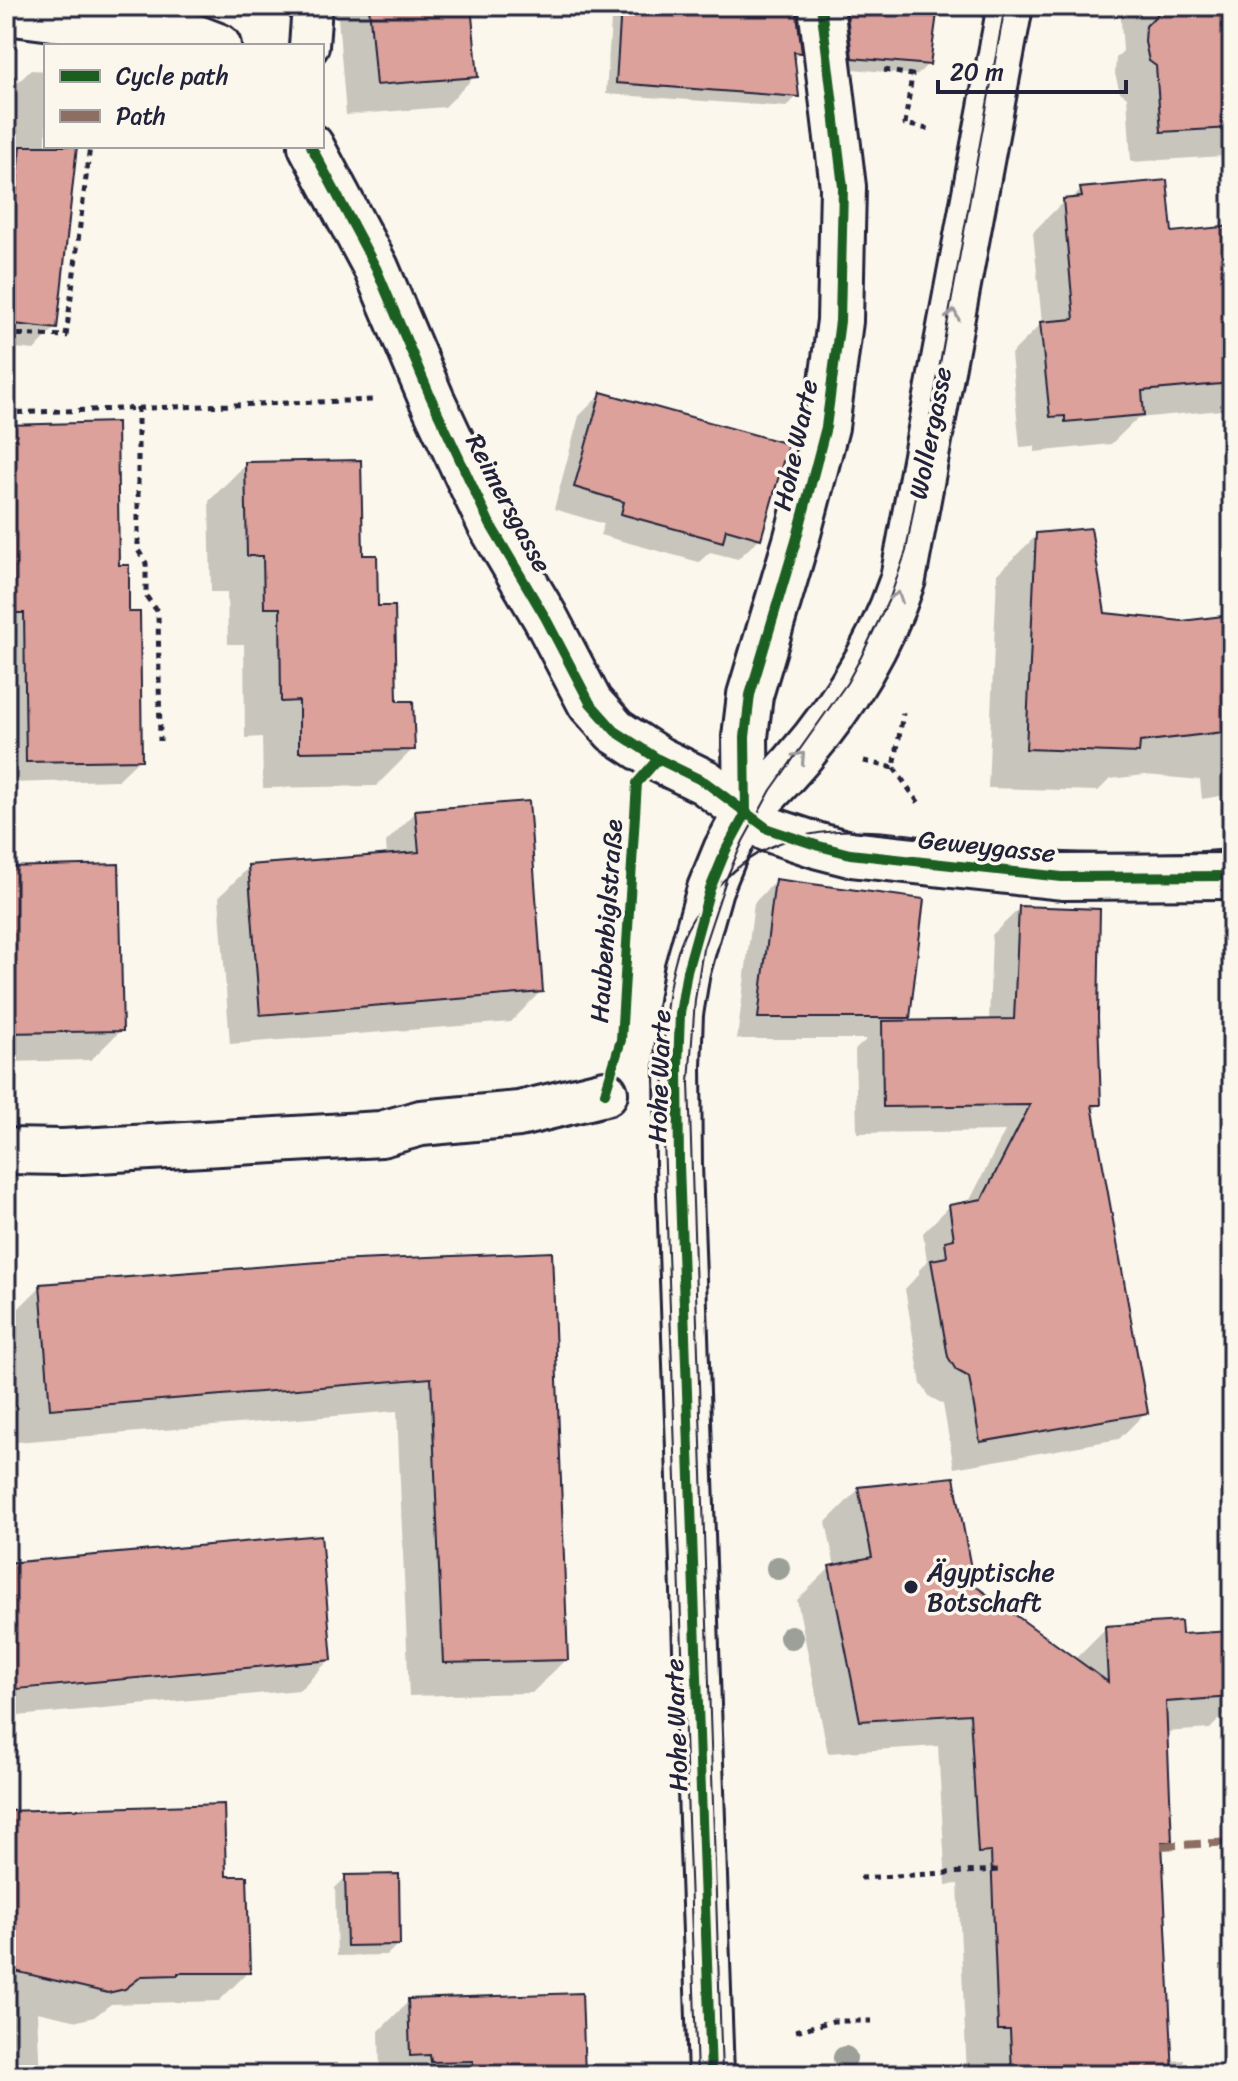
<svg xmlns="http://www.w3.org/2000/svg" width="1238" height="2081" font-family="Sriracha,sans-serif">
<rect width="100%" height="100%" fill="#fbf7ec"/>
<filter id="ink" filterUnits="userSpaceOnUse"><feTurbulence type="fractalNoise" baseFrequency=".0125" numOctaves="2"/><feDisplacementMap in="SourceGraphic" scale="16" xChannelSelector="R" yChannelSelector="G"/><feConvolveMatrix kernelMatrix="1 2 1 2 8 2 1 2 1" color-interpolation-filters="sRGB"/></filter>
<g filter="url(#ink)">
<path fill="#0003" d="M337,6H469L475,76L445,107L346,115Z
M612,6H781L799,52L793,59L797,96L786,107L606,94Z
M870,6H936L928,64L917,75L842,68L838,34Z
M1120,6H1232V147L1223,156L1131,162L1127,97L1120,92L1115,74L1116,58L1123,51Z
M31,70L46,71V146H75L55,328L34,350L6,347V119L9,91Z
M1081,190L1170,234L1232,228V409L1138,418L1111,444L1035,452V446L1020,447L1011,354L1042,323L1033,232L1064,201H1070Z
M601,394L760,538L738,559L710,552L699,562L600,535L604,524L554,509L579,416Z
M6,427L117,567L127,614L140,759L118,780L6,783Z
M246,464L361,557L395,703L413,749L376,786L263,788L262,737L245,738L244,644H228L227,592H211L209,501Z
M1037,535L1103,615L1182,623L1232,617V794L1202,799L1200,780L1145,775L1110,779L1098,791L988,788L997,574Z
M416,812L541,991L511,1022L230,1044L219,897L249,867L387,856L386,842Z
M6,869L121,1030L91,1060L6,1062Z
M775,881L908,1017L903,1023L989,1021L992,935L1020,908L1096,1017L1099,1104L1092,1112L1146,1412L1119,1439L954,1468L943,1404L930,1397L921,1384L905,1289L919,1274V1270L927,1261L923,1233L950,1206L968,1204L1005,1131L857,1133L855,1050L867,1039H737L754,903Z
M550,1254L566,1659L532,1693L409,1696L397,1411L16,1442L7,1320L41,1286Z
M859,1489L972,1586L1074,1660L1106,1628L1180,1636L1232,1633V1706L1210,1729L1165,1732L1170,1841L1160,1851L1171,2061L1184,2060V2075H967L958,1884L946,1885L938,1746L828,1753L797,1600L830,1568L835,1567L826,1522Z
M6,1565L330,1659L300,1690L6,1717Z
M6,1813L224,1878L248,1972L219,2001L111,2004L94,2017L78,2021L37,2012L40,2075H6Z
M346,1877L398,1944L387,1955L337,1956L335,1888Z
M409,2001L583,2075H380L379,2031Z"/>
<path fill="#dba19a" stroke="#22223b" stroke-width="2" d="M369,6H471L478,77L376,85Z
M621,6H796L802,53L794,52L799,97L616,83Z
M846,6H938L930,65L852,58Z
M1165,6H1232V128L1161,132L1156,66L1149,61L1145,42L1146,26Z
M21,146H77L57,329L6,323V287Z
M1167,180L1172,232L1232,226V383L1142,391L1144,415L1065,422V416L1050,417L1040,322L1074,319L1063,199L1082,197L1080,188Z
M601,392L788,444L761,539L726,529L723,542L621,514L624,502L574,487Z
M117,422L119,565H129V612H140L142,760L26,762L24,613H13V567H6V425Z
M361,460L363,555H377L378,606H395L397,701H413L415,750L299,752V701L281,702L280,608H264L263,556H247L245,462Z
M1091,528L1105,613L1182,621L1232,615V731L1140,742L1139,753L1026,749L1036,533Z
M529,801L543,992L260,1015L248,865L419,852L415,810Z
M119,864L123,1031L6,1033V867Z
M775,879L924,899L910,1018H758Z
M1019,906L1100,909L1098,1017L1101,1105H1092L1148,1413L980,1442L969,1377L956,1370L948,1357L931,1260L947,1257L945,1241L954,1239L949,1205L982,1199L1030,1105L883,1107L882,1021L1014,1019Z
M552,1252L568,1660L443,1663L431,1378L50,1409L40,1284L332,1261Z
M954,1477L974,1585L1108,1682L1105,1626L1181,1621L1182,1634L1232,1631V1697L1166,1702L1172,1842H1162L1173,2075H1024V2072H1012L1010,2030H998L991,1852L978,1853L970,1714L860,1721L829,1566L872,1557L858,1487Z
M321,1535L332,1660L6,1690V1563Z
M224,1804L226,1876H247L250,1973H178V1975L142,1976L125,1989L108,1993L6,1969V1811Z
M399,1874L400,1945L347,1946L345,1875Z
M582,1993L585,2075H474L473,2061L431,2062L430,2055L410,2056L408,1999Z"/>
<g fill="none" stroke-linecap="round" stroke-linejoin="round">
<defs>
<path id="service" d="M309,46L312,6"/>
<path id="minor" d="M6,12L192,36L218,46
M311,146L376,268L431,398L490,524L545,617L590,703L615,731L658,759L705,782L768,829L819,846L850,854L1062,877L1232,876
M746,813C815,748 872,670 903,579L1010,6
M6,1151L63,1152L381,1134L421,1123L519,1114L605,1093"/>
<path id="tertiary" d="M711,2075L679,1165L678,1066L680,1014L687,971L710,889L726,850L746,813L745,737L750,695L796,541L826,427L840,321L843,187L821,6"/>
</defs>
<use href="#service" stroke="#22223b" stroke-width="44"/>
<use href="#minor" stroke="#22223b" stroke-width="50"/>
<use href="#tertiary" stroke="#22223b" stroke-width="50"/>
<path stroke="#22223b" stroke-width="5" stroke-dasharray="6 6" stroke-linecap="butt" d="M884,70L912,75L905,124L932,130
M6,334L66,336L90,146
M138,407V550L146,563V596L158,612L160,741
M6,413L373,400
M864,761L894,768L903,713
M894,768L921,806
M860,1878L999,1870
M796,2031L833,2021H872"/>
<use href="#service" stroke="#fbf7ec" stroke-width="38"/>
<use href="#minor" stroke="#fbf7ec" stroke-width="44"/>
<use href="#tertiary" stroke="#fbf7ec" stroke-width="44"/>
<path stroke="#22223b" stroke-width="2" d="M697,2075L664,1139C664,1075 659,1006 680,945C689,920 705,899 724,880C806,796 923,843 1025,850C1093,854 1164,855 1232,849
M722,2075L689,1082L695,1000L703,949L727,877L743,841L771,790L847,683L861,657L891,595L906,551L1005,6"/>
<path stroke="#8d6e63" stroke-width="8" stroke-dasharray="16 8" stroke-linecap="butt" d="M1161,1846L1232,1842"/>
<defs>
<path id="cycleway" d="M311,146L376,268L431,398L490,524L545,617L590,703L615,731L658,759L705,782L768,829L819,846L850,854L1062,877L1232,876
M605,1093L621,1040L637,783L658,759
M711,2075L679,1165L678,1066L680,1014L687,971L710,889L726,850L746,813L745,737L750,695L796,541L826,427L840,321L843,187L821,6"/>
</defs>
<use href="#cycleway" stroke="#fbf7ec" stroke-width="15"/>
<use href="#cycleway" stroke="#1b5e20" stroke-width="10"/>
</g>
<g fill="#9da098">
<circle cx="778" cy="1568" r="12"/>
<circle cx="791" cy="1637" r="12"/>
<circle cx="845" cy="2058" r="12"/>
</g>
<defs><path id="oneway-chevron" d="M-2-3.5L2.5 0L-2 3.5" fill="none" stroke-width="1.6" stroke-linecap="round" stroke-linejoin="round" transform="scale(2)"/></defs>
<g stroke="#99979c">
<use href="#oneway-chevron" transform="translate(953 315) rotate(-79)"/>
<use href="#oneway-chevron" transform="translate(897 597) rotate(-71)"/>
<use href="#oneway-chevron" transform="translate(800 757) rotate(-48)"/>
</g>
</g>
<circle fill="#22223b" stroke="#fbf7ec" stroke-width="3" cx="911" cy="1587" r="8"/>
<g text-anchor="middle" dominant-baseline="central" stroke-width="7" stroke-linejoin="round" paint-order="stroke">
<g font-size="26" fill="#22223b" stroke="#fbf7ec">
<text transform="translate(930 433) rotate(-79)">Wollergasse</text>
<text transform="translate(795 445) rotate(-78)">Hohe Warte</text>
<text transform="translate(509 503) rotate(62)">Reimersgasse</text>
<text transform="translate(987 846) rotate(6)">Geweygasse</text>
<text transform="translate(606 921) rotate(-86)">Haubenbiglstraße</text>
<text transform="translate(659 1076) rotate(-88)">Hohe Warte</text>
<text transform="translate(676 1725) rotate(-92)">Hohe Warte</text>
</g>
<g font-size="26" fill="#22223b" stroke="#fbf7ec" text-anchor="start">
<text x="927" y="1572">Ägyptische<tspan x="927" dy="30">Botschaft</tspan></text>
</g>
</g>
<rect width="1238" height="2081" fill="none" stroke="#fbf7ec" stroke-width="32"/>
<rect x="16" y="16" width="1206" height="2049" fill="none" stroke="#22223b" stroke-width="3" filter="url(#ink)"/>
<rect x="44" y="44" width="280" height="104" fill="#fbf7ec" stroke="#a4a2a5" stroke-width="2"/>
<rect x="60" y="70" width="40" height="12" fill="#1b5e20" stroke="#a4a2a5" stroke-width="2"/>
<text x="116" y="84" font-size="24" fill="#22223b">Cycle path</text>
<rect x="60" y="110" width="40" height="12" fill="#8d6e63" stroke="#a4a2a5" stroke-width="2"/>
<text x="116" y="124" font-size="24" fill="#22223b">Path</text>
<path d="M938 80v12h188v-12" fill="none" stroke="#22223b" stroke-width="4"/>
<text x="950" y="80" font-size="24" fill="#22223b" stroke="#fbf7ec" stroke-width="6" paint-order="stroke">20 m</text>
</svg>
